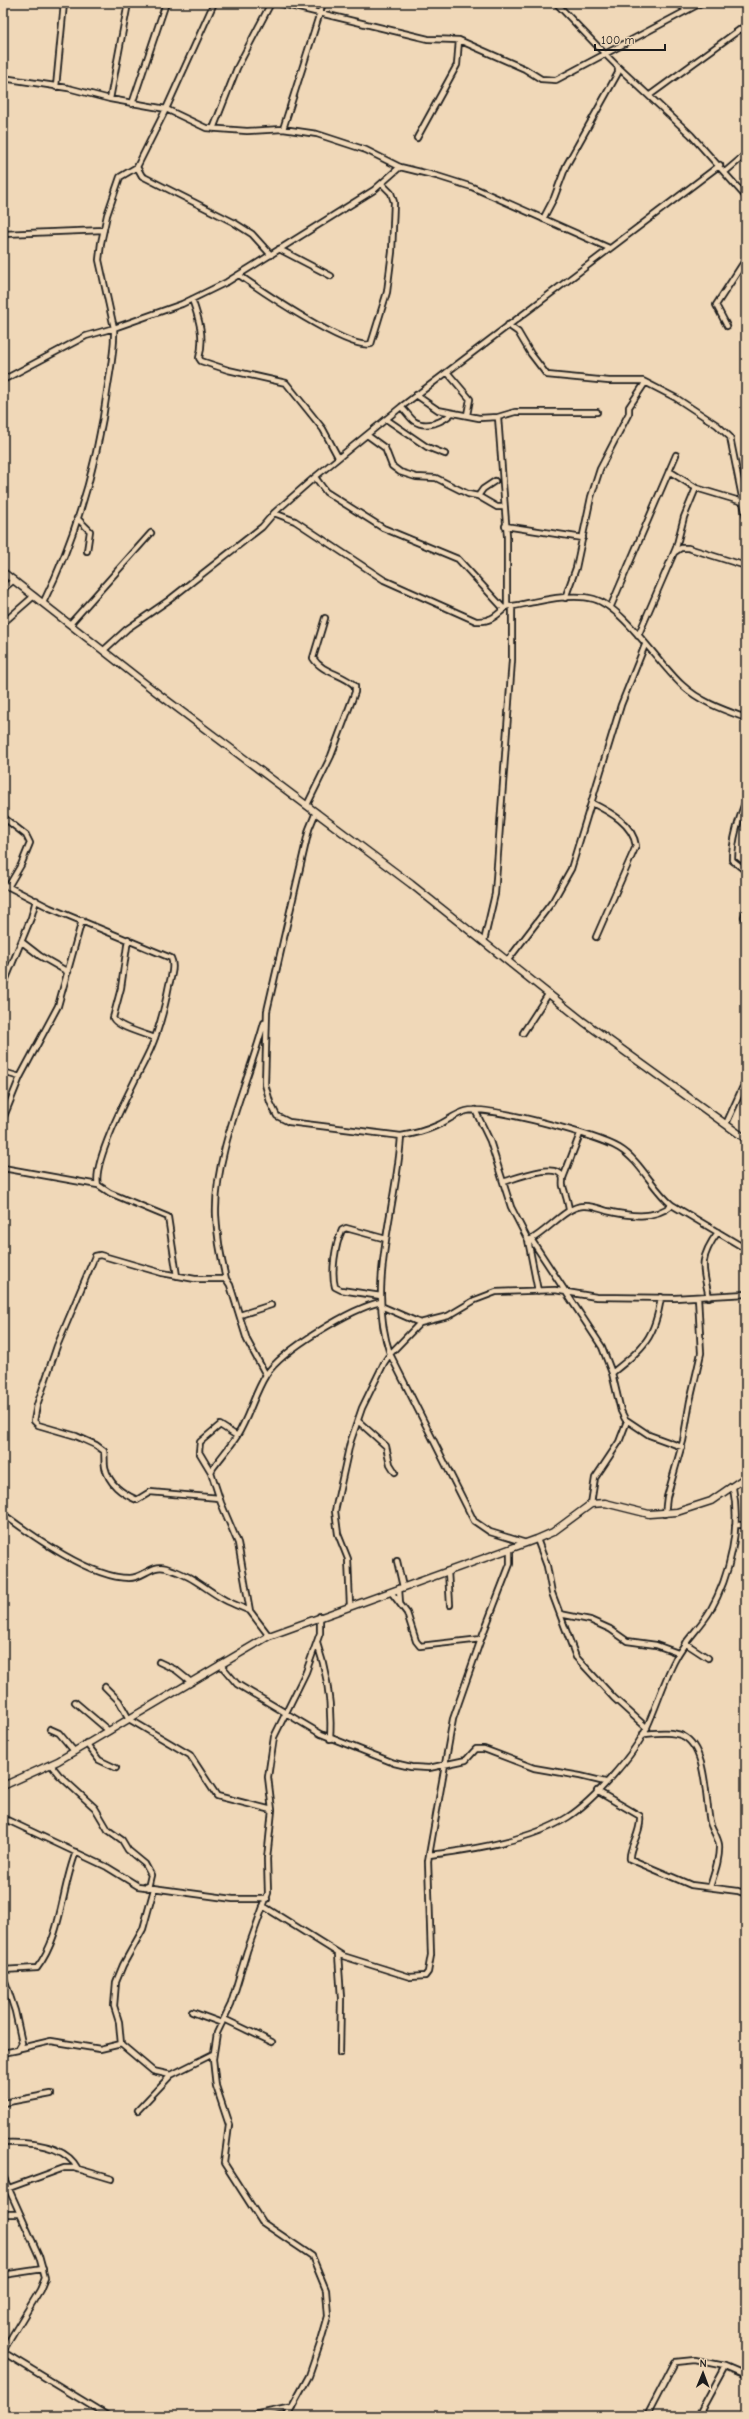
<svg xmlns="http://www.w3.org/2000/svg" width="749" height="2419" font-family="'Comic Neue',sans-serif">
<rect width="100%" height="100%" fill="#f0d8b8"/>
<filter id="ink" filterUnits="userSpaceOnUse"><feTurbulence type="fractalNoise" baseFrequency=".025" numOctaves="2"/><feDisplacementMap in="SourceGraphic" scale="8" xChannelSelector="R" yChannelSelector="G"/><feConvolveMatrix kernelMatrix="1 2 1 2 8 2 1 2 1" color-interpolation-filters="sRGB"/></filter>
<g filter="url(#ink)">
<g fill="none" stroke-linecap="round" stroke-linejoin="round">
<defs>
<path id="minor" d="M214,3L166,109L137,167L142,176L233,222L252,234L271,255
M278,3L428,39L459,40L525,69L541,79L556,80L605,54L618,67V73L566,166L554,198L543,219
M556,3L605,54L701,3
M677,3L687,10
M618,67L691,135L746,197
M3,78L68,88L110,99L166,109L206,128L247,131L283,129L317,134L366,150L400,167L437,176L472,187L609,248
M56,87L64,3
M650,95L746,25
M110,99L128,3
M132,104L166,3
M213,129L237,68L271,3
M283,129L323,3
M417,138L457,65L459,40
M725,172L746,154
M3,234L104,230
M279,249L331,276
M239,275C259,289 349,351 371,344L387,292L392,252L394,202L391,193L382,184
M192,299C199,319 205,337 199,358L201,361L228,370L286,383L323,429L338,457
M508,325L518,332L531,354L547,375L609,381H643L676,398L717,425L730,437L746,517
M727,326L716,305L746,259
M447,372L470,399L467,415
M3,380L86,336L114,328L99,260L101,243L107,215L120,177L137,167
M416,395L438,410L479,418L498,417L507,536V606
M401,407C406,411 409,417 414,421C426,429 443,422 452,413
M498,417L515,412H597
M386,419L427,447L445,454
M367,435L385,448L392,466L400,472L416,477L436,478L468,494L478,496L483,489L495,481
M669,471L696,488
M315,477L326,492L383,528L458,559L504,609L507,606C516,607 525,603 534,602C552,598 577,594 594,599C623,607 658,663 682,685C700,702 724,710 746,718
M478,496L497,507H503
M274,513L295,521L384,580L476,621C489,622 495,617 504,609
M77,518L90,531L87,551
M505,526L583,538
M675,552L681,548H688L746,566
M3,589L14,580
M565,598L576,568L591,497L600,469L629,413V407L645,383
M43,603C77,535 98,461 108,385C111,367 115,347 114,328L182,304L227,282L374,190L400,167
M611,606L676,455
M3,623L34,596
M70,624L151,533
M638,636L676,548L684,517L696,488L743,502
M104,650L127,629L169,600L262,527L274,513L315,477L401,407L720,165
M746,800C739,819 732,839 732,860L746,871
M592,803C610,812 633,824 636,846L596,937
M307,805L331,756L355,692V686C344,674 322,673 313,658L325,618
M316,812L309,829L267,1011L265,1084L270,1102L277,1116L289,1122L401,1136C413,1134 425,1131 436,1126C446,1122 455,1114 466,1111C487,1105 598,1135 619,1148C641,1161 652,1189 672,1205L746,1249
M3,817L26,835L30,843L21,865L8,887
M3,884L50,908L171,958C175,966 171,977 169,985C165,1006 159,1030 150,1050C138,1076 91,1160 98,1185L110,1193L168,1217L177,1276
M746,910L744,917L746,920
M128,939L121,988L113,1018C117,1027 145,1034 155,1038
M484,941L495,894L512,660V607
M22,942L40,956L68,972
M508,960L553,901L571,869L621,705L645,645
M3,986L31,918L36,900
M523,1033L549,993
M3,1072L20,1077
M475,1110L490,1141L511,1207L528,1240L538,1291
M3,1119L20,1077L58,1006L82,920
M726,1124L746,1080
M401,1136C397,1207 366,1284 390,1354L474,1521L490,1532L526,1543
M3,1168L98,1185
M563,1178L580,1134
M503,1182C514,1179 555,1162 562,1176C564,1179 562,1183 563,1186C565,1194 568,1201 569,1210
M531,1239L602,1347L612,1373L621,1411L625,1419L649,1435L682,1447
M530,1240C548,1231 565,1207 583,1206C592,1205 600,1209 607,1211C629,1216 654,1220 672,1205
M226,1279C221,1258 217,1237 216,1215C214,1154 248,1082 264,1023
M381,1296L341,1290L335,1287C331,1272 335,1245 342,1230L346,1228L386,1239
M709,1297C702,1266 699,1258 718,1232
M381,1306L420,1323
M240,1315L271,1305
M612,1373C643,1348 655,1339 661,1297
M358,1421L386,1446L390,1464L395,1472
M211,1472L199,1452L200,1442L220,1425L237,1436
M219,1498L150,1492L137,1500C121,1493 109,1484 105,1467C104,1461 105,1456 104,1451L96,1445L76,1436L38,1425L34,1421L37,1405L57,1346L95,1256L100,1255L162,1273L195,1279H226L230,1285L247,1340L266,1375
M591,1504L595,1478L619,1442L627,1421
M3,1514C34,1537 91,1578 129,1578C144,1578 151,1564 166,1568C194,1576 202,1587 225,1600C233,1604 241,1607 250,1611
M665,1514L667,1497L683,1441L690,1401L701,1353L698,1297
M735,1525H746
M537,1539L547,1566L552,1593L576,1657L614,1698L647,1728
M397,1561L403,1587
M448,1571L450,1605
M399,1589L400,1603
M391,1592L407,1613L416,1641L420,1646L481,1639
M350,1606L348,1559L338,1534L335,1511L350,1443L362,1408L384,1363L390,1354L420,1323L448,1316L475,1300L496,1292L555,1290L596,1297L675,1298L746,1294
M560,1614L590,1620L610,1629L627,1641L656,1645L678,1653
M269,1636L250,1611L238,1543L221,1503L211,1472L213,1468C221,1457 230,1447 237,1436C249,1417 254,1394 266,1375C282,1350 352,1308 381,1302
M317,1643C327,1672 332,1707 330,1739
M685,1643L708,1658
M159,1662L176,1670L191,1682
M220,1664L237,1684L321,1734L394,1763L411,1767L429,1768L466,1760L476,1749H484L534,1768L580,1776L605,1782
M105,1687L119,1701L129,1719L190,1755L217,1796L272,1810
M75,1702L109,1731
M50,1729L59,1733L74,1751
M643,1734C656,1733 671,1731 683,1736C707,1748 705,1799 710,1822C712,1830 718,1837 719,1845C720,1859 714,1874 710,1887
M86,1743L99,1760L116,1768
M51,1765L59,1775L95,1808L108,1830L122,1840L128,1850L145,1864L151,1875L148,1888
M597,1791L640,1816C642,1833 628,1848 630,1859L691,1885L738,1891L746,1894
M3,1818L107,1867L138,1886L233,1899H267
M429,1855C471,1850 532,1840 568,1817C593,1801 635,1754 647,1727C657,1705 664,1681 675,1660C684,1641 700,1628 710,1611C730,1576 741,1527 733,1488
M263,1906L343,1956L410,1977L425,1976L428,1972L431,1955L428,1861L453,1719L481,1639L510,1564V1549
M338,1954L341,1998L340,2053
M3,1970L37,1968C62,1935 61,1890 76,1852
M3,1975L15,2011L22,2043L18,2050L3,2053
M192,2012L222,2023
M224,2019L272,2042
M121,2044L119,2022L114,2006L116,1982L123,1965L143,1929L154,1889
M21,2048L51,2041L100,2049L121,2044L153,2071L171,2075
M3,2103L51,2094
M138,2110L171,2075L213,2054
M3,2143C28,2142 65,2144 78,2169
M3,2176L39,2256L45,2278L40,2290L3,2351
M9,2188L64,2168H75L112,2179
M3,2214H20
M3,2275L43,2269
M3,2352L108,2416
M250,2416L292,2407
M287,2416L309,2376L320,2344L328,2316L326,2290L312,2256L262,2222L224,2163L229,2125L216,2086L213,2059L217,2033L231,2004L247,1951L268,1893L267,1859L272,1810L268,1777L274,1737L306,1672L320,1633V1616
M647,2416L675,2362L695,2360L725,2366
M698,2416L725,2366L746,2375"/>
<path id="secondary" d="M3,572L156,692L411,884L584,1022L746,1139
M3,1786L58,1761L269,1636L537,1539L553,1532L591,1504L605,1503L649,1514L677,1512L711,1501L746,1477"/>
</defs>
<use href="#minor" stroke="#1c1c1c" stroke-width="8"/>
<use href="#secondary" stroke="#1c1c1c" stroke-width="9"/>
<use href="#minor" stroke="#f0d8b8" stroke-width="4.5"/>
<use href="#secondary" stroke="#f0d8b8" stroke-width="6"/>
</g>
</g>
<rect width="749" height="2419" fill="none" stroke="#f0d8b8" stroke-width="16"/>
<rect x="8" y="8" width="733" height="2403" fill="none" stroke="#1c1c1c" stroke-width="1.5" filter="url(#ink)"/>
<g transform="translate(703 2373) rotate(1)" stroke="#f0d8b8" stroke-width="3" paint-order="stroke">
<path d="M0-3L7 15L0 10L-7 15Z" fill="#1c1c1c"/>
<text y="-6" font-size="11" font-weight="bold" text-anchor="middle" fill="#1c1c1c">N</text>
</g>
<path d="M595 44v6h70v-6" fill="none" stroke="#1c1c1c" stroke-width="2"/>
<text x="601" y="44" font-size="12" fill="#1c1c1c" stroke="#f0d8b8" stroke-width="3" paint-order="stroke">100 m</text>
</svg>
